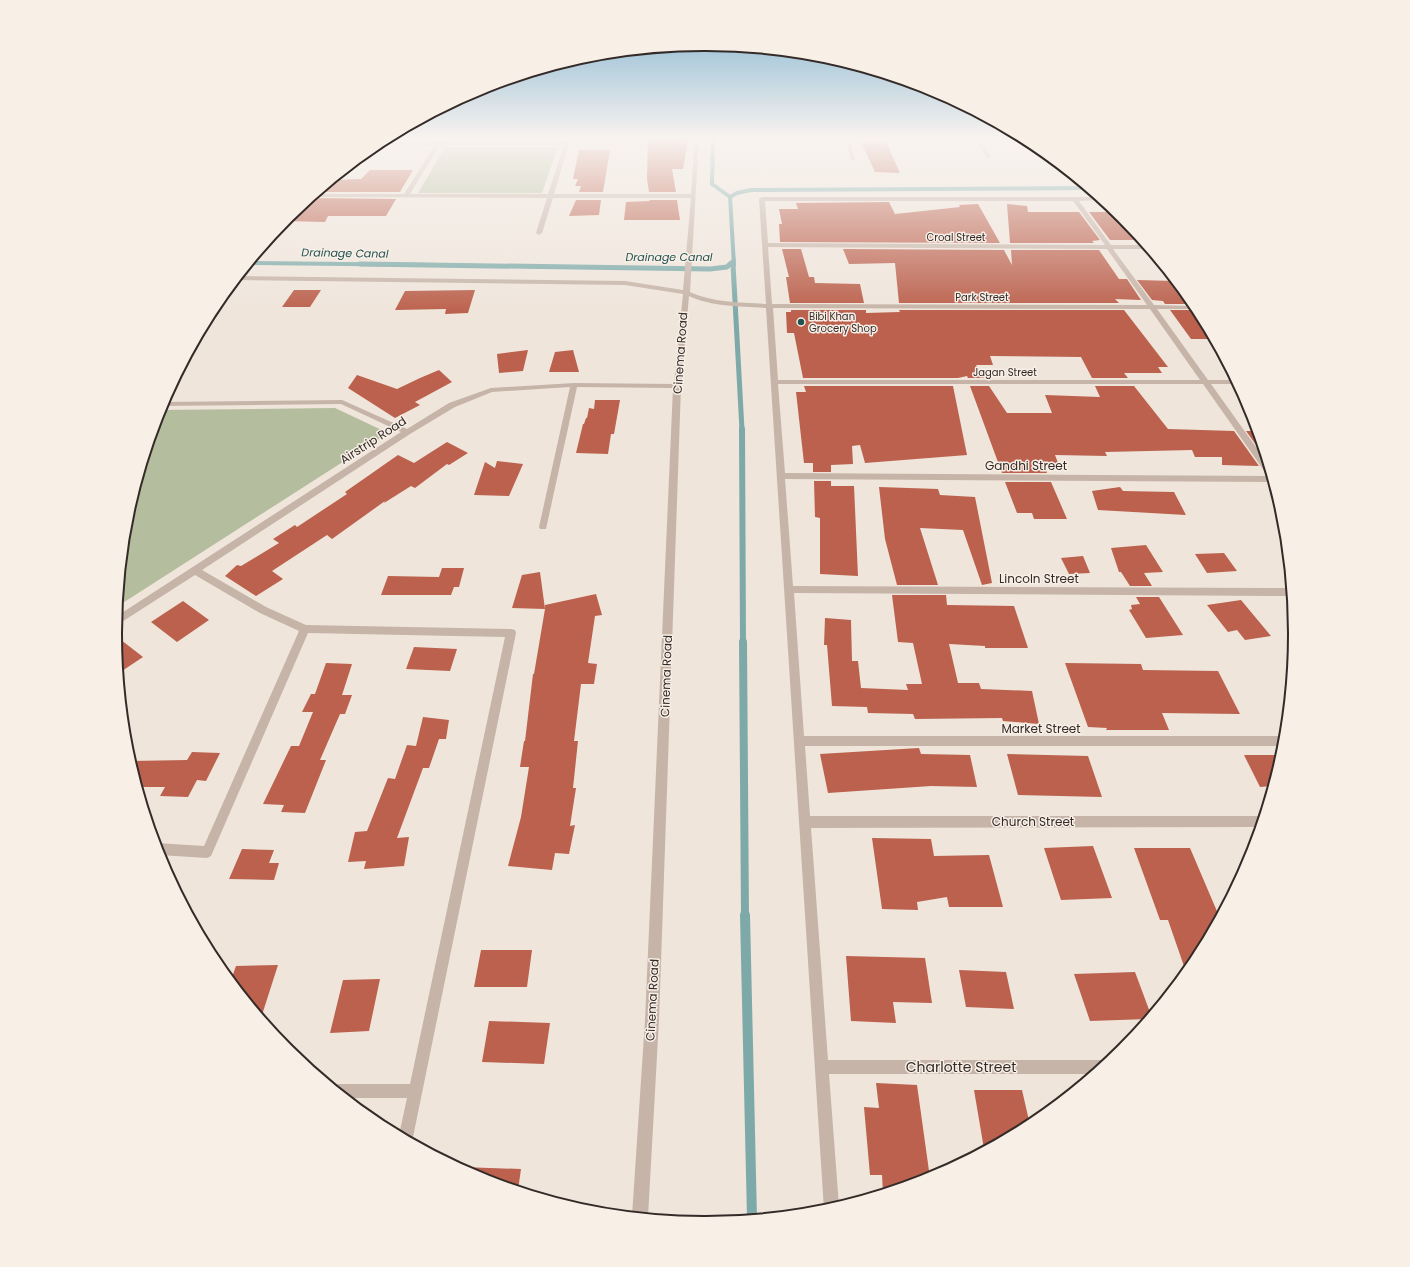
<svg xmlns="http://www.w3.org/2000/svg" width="1410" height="1267" font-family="Poppins,sans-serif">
<rect width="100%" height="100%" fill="#efe5db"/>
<path fill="#b4bd9d" d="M445,147H558L542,193H418Z
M335,408L388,433L118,606L127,518L160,410Z"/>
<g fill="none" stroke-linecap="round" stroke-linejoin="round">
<path stroke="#7daaa9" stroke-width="4" d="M713,137L712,184L730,197
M730,197L734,265
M730,197L737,193L751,190L1087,188
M250,263L437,265
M729,265L734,260"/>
<path stroke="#7daaa9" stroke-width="5" d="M360,264L710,269L727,267L730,264
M733,264L742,430"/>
<path stroke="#7daaa9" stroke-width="6" d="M742,429L743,643"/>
<path stroke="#7daaa9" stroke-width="8" d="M743,642L745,916"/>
<path stroke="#7daaa9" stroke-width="10" d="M745,915L752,1218"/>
</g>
<path fill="#bb614d" d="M648,137H687V147L683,169H672L676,192H649L647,179Z
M861,142H886L900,173L875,172Z
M579,150H610L603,192H579L581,186H575L578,179H573Z
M370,170H413L400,192H318L333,180L361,179Z
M311,198H312L396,199L386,216H328L325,222L285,221Z
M576,200H601L599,215L569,216Z
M649,200H677L680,220H624L626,202L650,201Z
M889,202L895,214L960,207L959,205L978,204L1000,243L780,242L779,224H782L779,209H798L796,203Z
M1007,204L1027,206L1028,212H1079L1100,240L1092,241L1094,243H1010Z
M1089,212H1116L1122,217L1141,240H1110Z
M782,249H801L809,277H814L815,283L860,284L864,303H790L786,277H789Z
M843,249L1004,250L1012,265L1011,250H1099L1119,279H1127L1141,300L1115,299L1119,303H899L895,263L849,264Z
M1137,280L1175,281L1194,304H1165L1163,301L1152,300Z
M294,290H321L310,307H282Z
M475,290L468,313L445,314L446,309L395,310L405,291Z
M791,310H866V313L900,312L899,310H1124L1168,367H1158L1162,373H1124L1128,378H1092L1081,357L990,356L993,365H976L985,378H968L967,376L958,378H803L794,333H787L786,312H791Z
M1170,310H1197L1213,339H1191Z
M528,350L523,371L499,373L497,354Z
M573,350L579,372H549L555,352Z
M439,370L452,382L415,402L420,405L395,418L348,388L357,375L397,389L420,378Z
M804,386H953L967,455L865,463L860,445L852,446L853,464L831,465V472H813V463H804L796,392H806Z
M970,386H989L1007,413H1052L1045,395L1100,397L1095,386H1134L1168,429L1234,431L1259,466L1222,465V457H1195L1192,450L1105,452L1107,456L1055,455L1060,468H1045L1047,473H1002Z
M595,400H620L614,434H611L608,454L576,453L583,424H584L586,418H587L589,408L594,409Z
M1246,431H1257L1264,456Z
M447,442L468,453L449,465L447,464L415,488L411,486L384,503L385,501L332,539L327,535L272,571L283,579L256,596L225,576L237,565L241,566L279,543L273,539L295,525L297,527L347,494L345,492L398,455L414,463Z
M497,461L523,464L509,496L474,495L485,462L495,468Z
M814,481H831V486H854L858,576L820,574V518L815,517Z
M1005,482H1051L1067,519H1034L1032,513H1017Z
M879,487L938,489L940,495L975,497L992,583L982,585L963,530L920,528L938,585H897L885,539Z
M1120,487L1123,491L1174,492L1186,515L1098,510L1092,491Z
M1146,545L1163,572L1144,573L1152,586H1130L1121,572H1119L1111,548Z
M1224,553L1237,571L1207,573L1195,554Z
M1083,556L1090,573L1069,574L1061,558Z
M442,568H464L459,587H454L451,595H381L388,576L439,577Z
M540,572L545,609V605L596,594L602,615L595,616L588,663L597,664L594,684H581L574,741H578L573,788H576L570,826L575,825L569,854L555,853L552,870L508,866L521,817L529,767H520L524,741H525L533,674H534L545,609L512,608L522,575Z
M892,595H946L947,605L1014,606L1028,648H985V646L949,644L958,683H979L981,689L1032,691L1039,724L1003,721L1002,718L915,719L913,714L868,713L867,707L832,706L827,645H824L825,618L851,620L852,661H858L861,688L908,690L906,684H922L913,643L898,642Z
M1136,597H1159L1183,635L1146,638L1129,610L1132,609L1131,605L1140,604Z
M1241,600L1271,636L1245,640L1237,630L1228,632L1207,605Z
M183,601L209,620L177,642L151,622Z
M116,636L143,657L119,673L118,658Z
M414,647L457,649L450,671L406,669Z
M326,663L352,664L342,695H352L345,714H340L320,760H326L305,813L281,812L284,805L263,804L291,746H299L313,712H302L311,694H315Z
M1065,663L1141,664L1143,670L1218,671L1240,714L1162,713L1169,730H1106L1107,728L1088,727Z
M423,717L449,720L446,739H439L429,768H423L397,838L409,837L404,866L364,869L366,861L348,862L355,832L367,831L388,778L395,779L407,745L416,746Z
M919,748L921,754L970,755L977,787L931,786L828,793L820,754Z
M192,752L220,753L206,781L197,780L188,797L160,796L165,787H138L131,761L187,760Z
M1007,754L1088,756L1102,797L1018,795Z
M1244,755H1281L1272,786L1260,787Z
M872,838L931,839L934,856L989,855L1003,907H949L947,897L917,902L918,910L882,909Z
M1093,846L1112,898L1061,900L1044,848Z
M1134,848H1190L1219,916L1195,961L1186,972L1168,920H1160Z
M242,849L274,850L269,863H279L274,880L229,879Z
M481,950H532L527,987H474Z
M846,956L925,958L932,1003L893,1002L896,1023L851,1021Z
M278,965L261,1018L231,980L236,966Z
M959,970L1006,972L1014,1009L966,1007Z
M1135,972L1151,1015L1148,1019L1090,1021L1074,974Z
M380,979L369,1031L330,1033L343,980Z
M489,1021L550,1023L544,1064L482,1062Z
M876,1083L917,1085L930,1178L883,1193L882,1175H870L864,1107L879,1108Z
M974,1090H1022L1030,1125L984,1149Z
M462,1167L521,1169L518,1190L479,1178L461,1169Z"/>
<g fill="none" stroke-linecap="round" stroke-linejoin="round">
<path fill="#c6b4a8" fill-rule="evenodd" d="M441,137H445L442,143H565L567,137H571L554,194H691L695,137H699L690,292C713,303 740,302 766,304L759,199L762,197H1098L1102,200L1079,201L1111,245H1145L1148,249H1113L1154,305L1195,306L1197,309H1157L1208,380H1235L1237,384H1211L1266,461L1269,472H1265L1203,384H778L785,473L1270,476L1271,482L785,479L793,586L1290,588V596L794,593L804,736H1284L1283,746H805L810,816H1263L1259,827L811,828L828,1060H1101L1106,1062L1093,1074H829L839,1206L824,1210L766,308C741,306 712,307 689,296L681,386L659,1020L648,1217L632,1216L645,1020L673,388L577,387L546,529H540L539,527L570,387L492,392L455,407L410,434L202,570L266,607L306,625L511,629L515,630L516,633L412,1142L399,1135L407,1098H347L332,1087L338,1084H410L505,637L308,633L211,856L207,858L159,855L156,844L157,843L204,846L299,631L260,613L195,575L117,625V616L401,432L341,404L161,406L164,402L342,400L407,429L449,403L491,388L574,383L674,384L683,294L625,285L237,280L239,276L625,281L683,290L691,198H553L542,233L539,235L536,233L547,198L312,197L315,194H404L435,145H375L379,143H437ZM440,145H564L548,194H410ZM765,201H1073L1105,245L768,243ZM768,247L1107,249L1147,305L772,304ZM773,308L1150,309L1200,380H778Z
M845,137H849L855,161L851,160Z
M973,137H977L991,157H987Z"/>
</g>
<linearGradient id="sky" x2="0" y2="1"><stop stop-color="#7db0cf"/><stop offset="0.44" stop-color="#f8f3ef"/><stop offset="1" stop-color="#f8f3ef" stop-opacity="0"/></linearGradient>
<rect width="1410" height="314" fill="url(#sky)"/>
<circle fill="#215252" stroke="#f8efe7" stroke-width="1.5" cx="801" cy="322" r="4"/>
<g text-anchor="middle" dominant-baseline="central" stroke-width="3" stroke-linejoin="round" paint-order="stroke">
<g font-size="10" fill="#342b28" stroke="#f8efe7">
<text x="956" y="237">Croal Street</text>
<text x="982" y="297">Park Street</text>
<text x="1005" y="372">Jagan Street</text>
</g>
<g font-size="10" fill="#342b28" stroke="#f8efe7" text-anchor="start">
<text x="809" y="316">Bibi Khan<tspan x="809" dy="12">Grocery Shop</tspan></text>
</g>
<g font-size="11" font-style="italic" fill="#215252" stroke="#f8efe7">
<text transform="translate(345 253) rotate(1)">Drainage Canal</text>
<text x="669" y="257">Drainage Canal</text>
</g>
<g font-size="12" fill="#342b28" stroke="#f8efe7">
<text transform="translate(680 353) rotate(-86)">Cinema Road</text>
<text transform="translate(373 440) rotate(-33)">Airstrip Road</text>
<text x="1026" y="465">Gandhi Street</text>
<text x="1039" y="578">Lincoln Street</text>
<text transform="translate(666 676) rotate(-88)">Cinema Road</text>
<text x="1041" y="728">Market Street</text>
<text x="1033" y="821">Church Street</text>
<text transform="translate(652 1000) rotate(-87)">Cinema Road</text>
</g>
<g font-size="14" fill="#342b28" stroke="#f8efe7">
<text x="961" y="1067">Charlotte Street</text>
</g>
</g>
<path d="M0 0H1410V1267H0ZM704 51H706A582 582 0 0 1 1288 633V634A582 582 0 0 1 706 1216H704A582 582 0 0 1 122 634V633A582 582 0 0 1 704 51Z" fill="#f8efe7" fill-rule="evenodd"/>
<path fill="none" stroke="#342b28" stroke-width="2" d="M704 51H706A582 582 0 0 1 1288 633V634A582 582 0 0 1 706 1216H704A582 582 0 0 1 122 634V633A582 582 0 0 1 704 51Z"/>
</svg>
